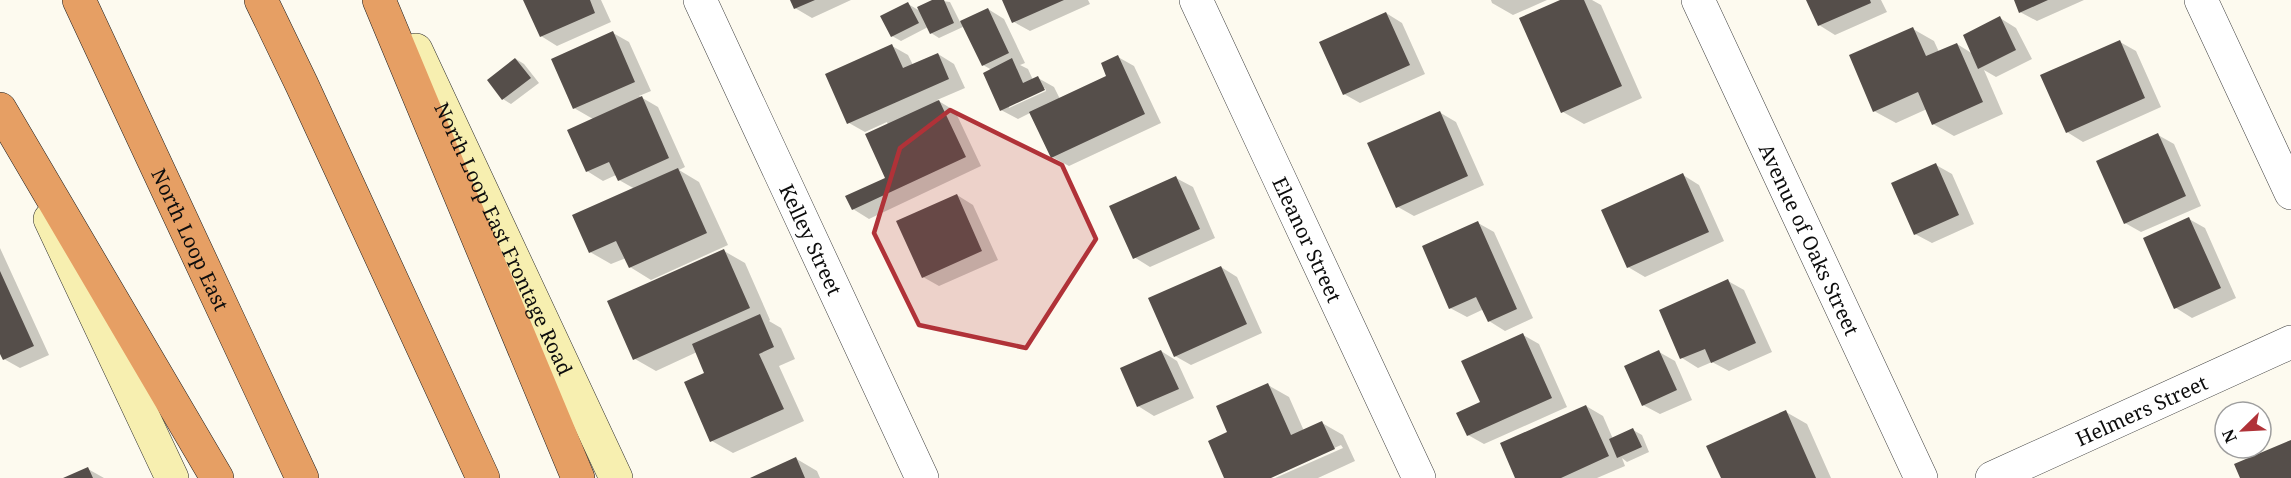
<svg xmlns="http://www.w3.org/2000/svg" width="2291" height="478" font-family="'Noto Serif',serif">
<rect width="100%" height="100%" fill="#fdfaef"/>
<path fill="#0003" fill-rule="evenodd" d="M525,0H601L611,22L557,46L541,36Z
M792,0H851L812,18L795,8Z
M935,0L950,2L960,22L988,9L1004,19L1025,63L1020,65L1028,69L1033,80L1038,78L1054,87L1060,99L1108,77L1118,57L1134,66L1161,123L1069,166L1052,157L1030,113L1018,119L1001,110L992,70L983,65L965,26L939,38L931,33L928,27L901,41L892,36L908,4L920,11ZM1045,88L1046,91L1009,108V105Z
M1004,0H1088L1090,4L1030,31L1014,22Z
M1491,0H1547L1513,15L1492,3Z
M1563,0H1592L1601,5L1642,98L1584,124L1563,112Z
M1808,0H1881L1887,12L1835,35L1819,25Z
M2015,0H2084L2037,21L2020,12Z
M1386,13L1402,23L1425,74L1360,103L1344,94Z
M2000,18L2016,28L2032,59L1996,77L1984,70L2003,114L1954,136L1933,124L1927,109L1896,123L1874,111L1913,29L1934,41L1939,52L1957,44L1973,54Z
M613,33L629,42L651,91L639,96L658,107L685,167L679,170L699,182L728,245L651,280L630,267L626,258L611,264L590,252L635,189L619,180L616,175L603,181L587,171L593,119L574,108L553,59Z
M2120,42L2136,51L2161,107L2083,142L2067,132Z
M892,46L908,55L913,65L938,54L954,64L965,88L937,100L955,111L981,166L869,219L853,209L887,178L888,125L887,122L865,132L849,123Z
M516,59L524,64L539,83L511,104L503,99Z
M1439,112L1456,122L1484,185L1414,216L1398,207Z
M2158,135L2174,144L2201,206L2141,232L2125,223Z
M1936,165L1952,174L1974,224L1932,243L1915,234Z
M1683,175L1699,185L1724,241L1645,277L1628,267Z
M1176,178L1193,187L1215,238L1150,267L1134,257Z
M957,195L973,205L998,260L939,286L923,277Z
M2189,219L2205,228L2236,298L2192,318L2176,308Z
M1478,223L1494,232L1533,318L1505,331L1489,321L1484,309L1467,317L1450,308Z
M0,248L49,355L20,368L4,359L0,350Z
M724,251L745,263L770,320L769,321L781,328L795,359L779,366L804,421L733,453L712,441L706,373L697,352L656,371L635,359Z
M1221,267L1237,277L1262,333L1191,365L1175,356Z
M1728,281L1744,290L1772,352L1729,371L1712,362L1698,368L1682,358Z
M1523,335L1539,344L1567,407L1484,444L1468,435Z
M1161,351L1177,361L1194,398L1154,416L1138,406Z
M1659,352L1675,361L1692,400L1660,414L1643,405Z
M1268,385L1289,397L1304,431L1322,423L1343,435L1355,461L1318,478H1275L1343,448L1341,445L1267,478H1226L1229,433Z
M1586,406L1603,416L1613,439L1633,430L1642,435L1649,452L1627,462L1622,458L1625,466L1597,478H1517Z
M1786,412L1807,424L1831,478H1722Z
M795,458L817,471L820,478H753Z
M88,469L104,478H67Z"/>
<path fill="#554e4a" d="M523,0H590L595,13L540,37Z
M790,0H815L794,9Z
M932,0H944L954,23L930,34L917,7Z
M1002,0H1064L1012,23Z
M1560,0H1584L1622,86L1561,113L1519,18Z
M1806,0H1870L1871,3L1818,26Z
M2014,0H2048L2019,13Z
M908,2L919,23L891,37L880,16Z
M988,8L1009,53L982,66L960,21Z
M1386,12L1410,65L1343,95L1319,42Z
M2000,16L2016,50L1978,69L1963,35Z
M1913,27L1926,56L1957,43L1983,102L1932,125L1918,92L1873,112L1849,55Z
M613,31L635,82L573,109L551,59Z
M2120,40L2145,98L2066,133L2040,75Z
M892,44L903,68L938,53L949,79L847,124L825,74Z
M1118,55L1145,114L1051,158L1029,112L1106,76L1101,63Z
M515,58L531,78L502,100L487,80Z
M1012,58L1023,83L1038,76L1045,90L1000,111L983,73Z
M642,96L669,158L618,181L609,162L586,172L567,130Z
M939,100L966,157L852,210L845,196L885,178L865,134Z
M1440,111L1468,176L1396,208L1367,143Z
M2158,133L2186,196L2124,224L2096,161Z
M1936,163L1959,215L1914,235L1891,183Z
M678,168L707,233L629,268L616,241L589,253L572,215Z
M1683,173L1709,232L1627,268L1601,210Z
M1176,176L1200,229L1133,259L1109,206Z
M957,194L982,251L922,278L896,221Z
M2189,217L2221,288L2174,309L2143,238Z
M1478,221L1517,309L1488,322L1476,297L1449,309L1422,246Z
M724,249L750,308L633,360L607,301Z
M1221,266L1247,324L1174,357L1148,298Z
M0,271L34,346L3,360L0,354Z
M1728,279L1756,343L1711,363L1705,349L1680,359L1659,310Z
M760,314L774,347L759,354L784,409L710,442L684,382L704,373L692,344Z
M1523,333L1552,398L1467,436L1456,413L1480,402L1461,361Z
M1161,350L1179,389L1137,407L1120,368Z
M1659,350L1677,390L1642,406L1624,366Z
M1268,383L1291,435L1322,421L1335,449L1271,478H1224L1208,441L1227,432L1216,406Z
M1586,405L1609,456L1561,478H1515L1500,443Z
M1786,410L1816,478H1721L1706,446Z
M1633,428L1642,447L1617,458L1609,439Z
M2291,440V478H2240L2234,464Z
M796,457L805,478H750Z
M88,467L93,478H63Z"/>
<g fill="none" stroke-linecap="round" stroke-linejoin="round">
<defs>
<g id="street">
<path id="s1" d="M700,0L922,478"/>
<path id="s2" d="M1196,0L1419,478"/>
<path id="s3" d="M1698,0L1921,478"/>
<path d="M2201,0L2291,193"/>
<path id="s4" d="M1992,478L2291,342"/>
</g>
<g id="secondary">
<path id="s5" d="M416,50L616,478"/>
<path d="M50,219L172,478"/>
</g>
<g id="highway">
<path id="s6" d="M79,0L302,478"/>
<path d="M261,0L302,85L483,478"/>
<path d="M379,0L578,478"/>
<path d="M0,109L217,478"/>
</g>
</defs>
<use href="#street" stroke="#404040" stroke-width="34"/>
<use href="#secondary" stroke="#2f2f2f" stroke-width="34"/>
<use href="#highway" stroke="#1e1e1e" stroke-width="34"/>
<use href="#street" stroke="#fff" stroke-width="33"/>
<use href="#secondary" stroke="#f7efb0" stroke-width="33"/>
<use href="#highway" stroke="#e69f64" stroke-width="33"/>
</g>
<path fill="#b03238" fill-opacity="0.2" stroke="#b03238" stroke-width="4.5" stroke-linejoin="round" d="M950,110L1062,165L1096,239L1026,348L919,325L874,233L900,148Z"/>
<g text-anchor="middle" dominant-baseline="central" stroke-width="6" stroke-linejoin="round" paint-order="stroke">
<g font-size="20" fill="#0d0d0d" stroke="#fff">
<text stroke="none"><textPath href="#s6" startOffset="264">North Loop East</textPath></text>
<text stroke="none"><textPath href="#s5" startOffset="208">North Loop East Frontage Road</textPath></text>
<text stroke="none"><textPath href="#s1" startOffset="264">Kelley Street</textPath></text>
<text stroke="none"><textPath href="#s2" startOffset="264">Eleanor Street</textPath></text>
<text stroke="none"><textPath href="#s3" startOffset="264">Avenue of Oaks Street</textPath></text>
<text stroke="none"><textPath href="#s4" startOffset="164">Helmers Street</textPath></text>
</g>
</g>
<g transform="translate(2243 430) rotate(246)"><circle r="28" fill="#ffffff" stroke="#9e9e9e" stroke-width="1.5"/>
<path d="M0-4.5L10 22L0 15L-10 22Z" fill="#b03238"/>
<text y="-9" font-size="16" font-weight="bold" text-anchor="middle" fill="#0d0d0d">N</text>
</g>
</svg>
